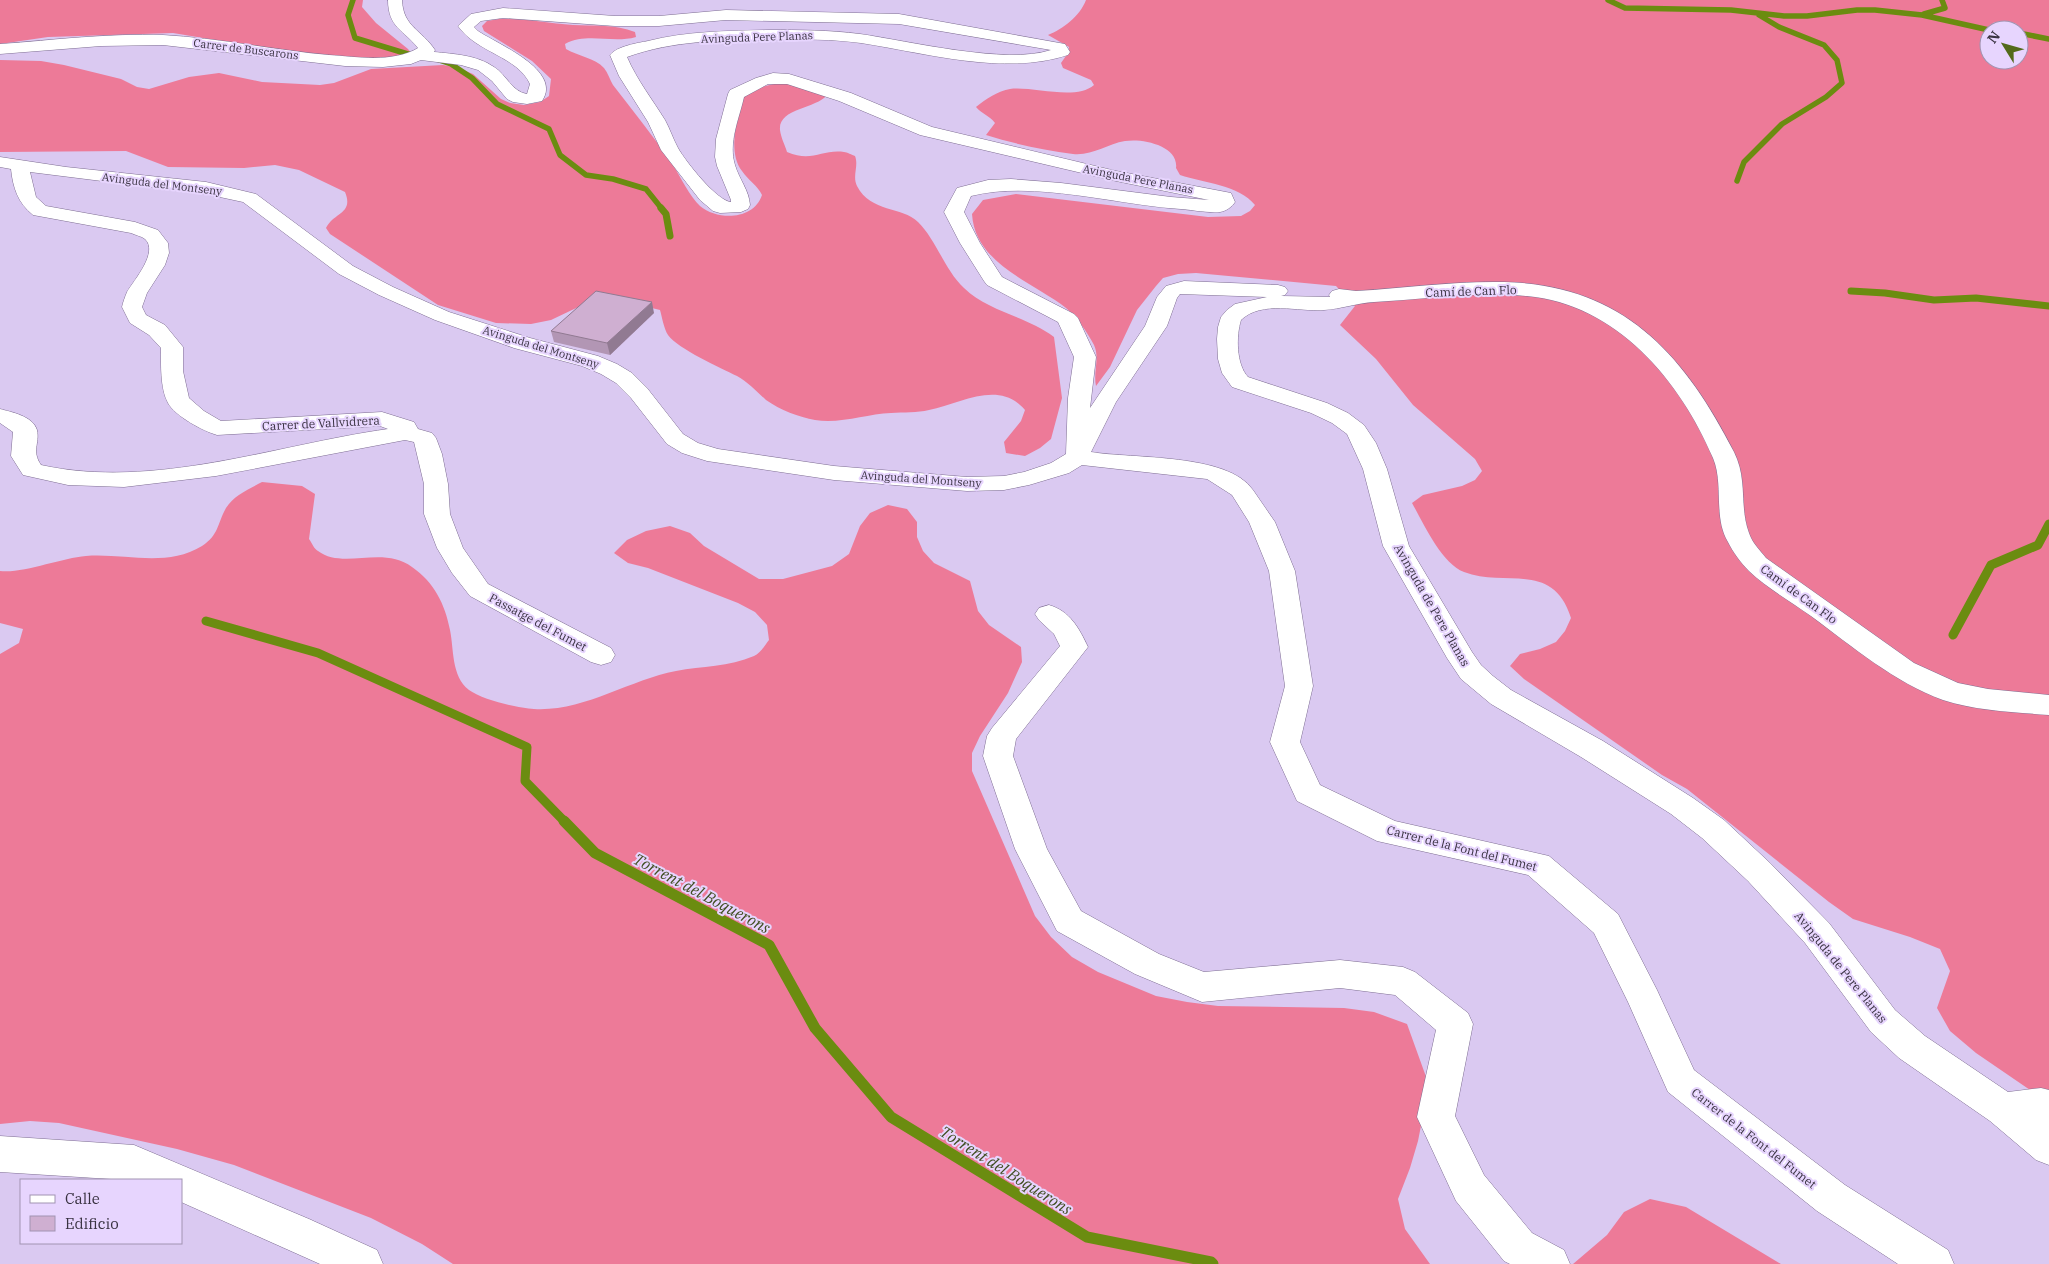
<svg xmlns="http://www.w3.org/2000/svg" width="2049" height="1264" font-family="'IBM Plex Serif',serif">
<rect width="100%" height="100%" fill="#dac9f1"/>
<path fill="#ed7a98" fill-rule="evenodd" d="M0,0H363L362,7L376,23L408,49L411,53L390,61L275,50L173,33L48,37L0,44Z
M1086,0H2049V1098L2033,1092L1976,1053L1950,1031L1937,1008L1950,971L1940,949L1910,937L1853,919L1829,902L1687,789L1662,775L1524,679L1510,666L1520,654L1540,649L1556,642L1565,631L1571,618C1553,560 1506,588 1464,572C1441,563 1424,524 1412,503L1423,495L1462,486L1475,480L1482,471L1475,459L1413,405L1376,359L1340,325L1355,306L1336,286L1196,273L1178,274L1163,278L1156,286L1137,310L1110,367L1096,386C1093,372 1100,358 1094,345C1087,332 1078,318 1066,308C1033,282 975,264 972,214L983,200L1016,194L1208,217L1241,216L1250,211L1255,205C1239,185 1204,183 1180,175L1176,168C1179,146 1143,138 1125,141C1107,144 1092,156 1073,154C1044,150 1014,144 986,135L995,123C990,116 982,114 976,107C986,99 998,91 1010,89C1032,86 1076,101 1094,85L1091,80L1063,68L1061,63L1068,53L1069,47L1048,35C1063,29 1080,16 1086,0ZM1989,30H2019V60H1989Z
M499,19C524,18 548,23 573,25C594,26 615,24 635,32L636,37C612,44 588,32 565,44L566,49C578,56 595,58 604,68C608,73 610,80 613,85C633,111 654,137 673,165C680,176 690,197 700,206C718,221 754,220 762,195C758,186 748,180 742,171C727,152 737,115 745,94C782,77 790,82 827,95C816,109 778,108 780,130C781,138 785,145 787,152C812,163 822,149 844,152C847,152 852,155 855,156C859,166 852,176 857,186C871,213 902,206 918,222C937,241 944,269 964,288C989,312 1026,316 1054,337L1062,398L1051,439L1040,448L1025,456L1006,453L1004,442L1021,421L1025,410C999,379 960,404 929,410C917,413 904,412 891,413C866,414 841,424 815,420C799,417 780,410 766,400C757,392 748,382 737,376C721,368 678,349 668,335C664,329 662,317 660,310L615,299L593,300L551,320L531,324L496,323L438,305L330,234L326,228C334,212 354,214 345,192L299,170L275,165L244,168L168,167L126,151L0,152V60L41,61L64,65L121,79L137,87L149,89L189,77L219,73L262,82L320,85L334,83L371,69L443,65L456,67L473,74L501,99L510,103L524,105L540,102L549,96L551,79L532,61L484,31L482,26L487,21Z
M262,482L302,486L315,494L309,539C312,543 314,549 318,551C343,570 383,545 412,567C434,582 445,604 450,630C454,649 451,676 469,690C483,700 517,708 534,709C583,712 629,680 676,671C702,666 729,667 754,656C760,654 765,645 769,640L767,625L755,612L738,603L648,568L628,563L614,553L627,540L646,531L670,526L690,533L704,546L759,579H783L832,566L849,554L860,526L870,513L888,505L907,509L917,522V537L923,551L934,563L970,581L978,611L989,625L1021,647L1022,662L1008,693L980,736L972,753V771L1035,916L1051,937L1072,957L1098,972L1156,996L1187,1002L1218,1006L1344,1008L1374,1012L1407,1024L1429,1085L1418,1141L1410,1168L1398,1199L1405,1229L1430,1264H453L422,1244L371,1218L234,1165L177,1149L59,1123L30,1121L0,1124V654L19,643L23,629L0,623V571C22,574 61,558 86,556C125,553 166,568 202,546C219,535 217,524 226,508C234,495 249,489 262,482Z
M1650,1199L1686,1207L1781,1264H1573L1607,1235L1624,1212Z"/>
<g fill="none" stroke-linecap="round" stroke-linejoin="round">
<path stroke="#6b8c10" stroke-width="5.5" d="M353,0L348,15L355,38L411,55
M1608,0L1625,8L1731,10L1784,16H1807L1857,10H1875L1922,15L1989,30
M1924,14L1945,8L1942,0
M2019,33L2049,39
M439,60L451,64L472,78L497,104L549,129L560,155L586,175L613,179L646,189L662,209
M1737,181L1744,162L1782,124L1826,97L1842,83L1837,60L1824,45L1779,27L1759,15"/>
<path stroke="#6b8c10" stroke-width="7" d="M661,208L666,214L670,236
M1851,291L1885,293L1934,300L1976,298L2049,306"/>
<path stroke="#6b8c10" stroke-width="9" d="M206,621L318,653L527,747L525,781L565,822
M1953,635L1991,565L2038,545L2049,524"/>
<path stroke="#6b8c10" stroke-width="11" d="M564,821L595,853L769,945L815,1028L891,1117L1087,1237L1211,1262L1213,1264"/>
<defs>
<path id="minor" d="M388,0H402C403,27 422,30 435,50L434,52C454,54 477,55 494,67C506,74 512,92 527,94L530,84C517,56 477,53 458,26L471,14L503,8L615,16H659L726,10L899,14L1065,44L1070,52L1068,55C1004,76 926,53 861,43C832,39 803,39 773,40C724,40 674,40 627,57C637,80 652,99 665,120C670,129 673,139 678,148C686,162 717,201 731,202V200L717,166L715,157L716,139L728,94L730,90L756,78L773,73L789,74L851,93L932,127L1116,171L1231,193L1235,202C1232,207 1226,211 1220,212C1207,213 1193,210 1181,209C1117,205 1033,180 971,196L964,212L980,243L1002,277L1074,314L1078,318L1096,357L1090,408L1145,326L1157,297L1166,286L1184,281L1278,285L1285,287L1288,291L1285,295L1281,296L1330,297L1329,295L1332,291L1339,289L1356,291C1405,288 1454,281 1504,282C1622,285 1683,352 1734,452C1748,480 1739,507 1749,533C1752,543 1760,550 1766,558L1914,663L1958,683L1988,689L2049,695V715C2014,712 1977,711 1943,700C1894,682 1853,647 1811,616C1790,601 1767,588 1749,571C1741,563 1733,552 1728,542C1713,517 1724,484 1713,458C1680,380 1616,304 1527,296C1476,291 1425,299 1374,302C1357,303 1341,309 1324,310C1298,312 1262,300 1241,320C1236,336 1236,364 1248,377L1327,403L1348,413L1364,425L1376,443L1387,469L1409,546L1472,652L1481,665L1493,676L1511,690L1603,741L1693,798L1724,820L1770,863L1829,923L1895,1010L1925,1036L2008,1092L2041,1088L2049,1090V1165L2036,1160L1990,1121L1899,1058L1871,1032L1805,943L1748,881L1702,838L1671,814L1581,757L1491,704L1461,679L1447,658L1383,546L1363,469L1347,434L1332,423L1311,413L1232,387L1222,373L1218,359L1217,339L1218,327L1221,317L1227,310L1235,304L1267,297L1180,294L1177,298L1167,326L1116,402L1091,452C1133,459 1228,453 1253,490L1275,522L1295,571L1313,686L1300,742L1320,785L1395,821L1549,856L1618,914L1657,990L1694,1070L1845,1185L1948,1250L1954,1264H1898L1817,1211L1668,1092L1628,1002L1594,933L1528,875L1377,841L1297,801L1270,742L1285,686L1269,571L1249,522L1232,495L1207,479L1082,465L1069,473L1029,485L1004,490L967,491L834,480L707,461L682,453L667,444L631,398L616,383L601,374L582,366L514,348L435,320L379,295L339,274L243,202L206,194L30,172L36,197L46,206L135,222L158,230L168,243L169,253L165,265L147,293L142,307L146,315L165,325L183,347V371L189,398L204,411L221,421L382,412L414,422L418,429L432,433L436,438L442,454L448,484L450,514L463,548L488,584L611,648L615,655L611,662L601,665L591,662L470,596L452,573L437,548L424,514V484L414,442L405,440L216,476L124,487L68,485L23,475L11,456L13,432L0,423V409C11,412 33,416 37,430C40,444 31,450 41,465C154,490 275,445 388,429L380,426L217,435C203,431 175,416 168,403C160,389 161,363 161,348L149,335L130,323L122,307C123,302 125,297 127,292C134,280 159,252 145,239C141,236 135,235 131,233L33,215C18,203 13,188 11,169L0,167V157L66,167L206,182L256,194L353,266L393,287L449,312L530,338L598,356L617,364L632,373L647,388L683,434L698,443L718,449L834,466L967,477L1004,476L1024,472L1051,463L1066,454L1068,398L1074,357L1058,322L987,285L984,281L960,243L944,212L957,188L988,180L1011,179L1061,183L1171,197L1209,200L1116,181L920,135L839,101L787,84H768L744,97C739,119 728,143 735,165C739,179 749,190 750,205L748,209L741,212L720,213L713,211L700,200L661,150L648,122L619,76L610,55C617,46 638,43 648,41C687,31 729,31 769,30C799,30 829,30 860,34C909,41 1006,65 1051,50L899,24L726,20L659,26H615L503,18L481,21L474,27L478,31C497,44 563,70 542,101L527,104L513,102L507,99L492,81L478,70L461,65L421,60L411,64L383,67L345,66L163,45L101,46L0,54V44C54,40 109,33 163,35C218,38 274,50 329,55C357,57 393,63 418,48C404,30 388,28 388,0Z
M1049,605C1070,611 1079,628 1088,647L1016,739L1013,756L1047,849L1081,911L1159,954L1204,972L1340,960L1403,967L1415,972L1468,1013L1473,1024L1455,1116L1484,1175L1532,1233L1564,1250L1570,1264H1510L1504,1261L1456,1201L1417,1117L1436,1030L1395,995L1340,988L1202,1002L1135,974L1057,931L1015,849L983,756L987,736L992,728L1060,646L1054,634L1039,620L1035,614L1039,608Z
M0,1136L134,1145L309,1219L377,1250L383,1264H320L181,1202V1180H127L0,1172Z"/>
</defs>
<use href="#minor" stroke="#7e6e92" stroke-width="1"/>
<use href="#minor" fill="#fff" fill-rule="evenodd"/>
</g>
<path fill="#b296b4" d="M654,313L610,355L554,342L551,331Z"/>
<path fill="#917a92" d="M652,302L654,313L610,355L607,343Z"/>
<path fill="#cfafd1" stroke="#917a92" d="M596,291L652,302L607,343L551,331Z"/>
<g text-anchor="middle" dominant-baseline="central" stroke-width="4" stroke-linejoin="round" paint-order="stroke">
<g font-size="11" fill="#393241" stroke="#e7d5fe">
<text transform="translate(757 37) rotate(-2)">Avinguda Pere Planas</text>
<text transform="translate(246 49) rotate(7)">Carrer de Buscarons</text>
<text transform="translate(1138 179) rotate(11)">Avinguda Pere Planas</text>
<text transform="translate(162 184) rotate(7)">Avinguda del Montseny</text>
<text transform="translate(541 347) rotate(17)">Avinguda del Montseny</text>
<text transform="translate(921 479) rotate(4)">Avinguda del Montseny</text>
</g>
<g font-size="12" fill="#393241" stroke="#e7d5fe">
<text transform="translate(1471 291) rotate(-2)">Camí de Can Flo</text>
<text transform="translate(321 423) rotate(-3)">Carrer de Vallvidrera</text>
<text transform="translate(1799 594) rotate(36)">Camí de Can Flo</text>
<text transform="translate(1432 605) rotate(60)">Avinguda de Pere Planas</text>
<text transform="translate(538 622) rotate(28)">Passatge del Fumet</text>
<text transform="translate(1462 848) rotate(14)">Carrer de la Font del Fumet</text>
<text transform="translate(1841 967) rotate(51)">Avinguda de Pere Planas</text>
<text transform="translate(1754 1138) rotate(38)">Carrer de la Font del Fumet</text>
</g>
<g font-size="16" font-style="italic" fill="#414f23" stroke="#e7d5fe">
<text transform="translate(702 893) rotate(28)">Torrent del Boquerons</text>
<text transform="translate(1006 1170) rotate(32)">Torrent del Boquerons</text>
</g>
</g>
<rect x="20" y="1179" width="162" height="65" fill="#e7d5fe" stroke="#a194b2"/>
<rect x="30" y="1195" width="25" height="8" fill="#ffffff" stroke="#a194b2"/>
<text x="65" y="1204" font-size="15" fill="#393241">Calle</text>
<rect x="30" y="1216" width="25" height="15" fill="#cfafd1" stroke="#a194b2"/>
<text x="65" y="1229" font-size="15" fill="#393241">Edificio</text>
<g transform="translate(2004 45) rotate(307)"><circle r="24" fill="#e7d5fe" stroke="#a194b2"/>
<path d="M0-4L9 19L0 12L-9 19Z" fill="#536a1a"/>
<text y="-8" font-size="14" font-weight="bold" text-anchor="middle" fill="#393241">N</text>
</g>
</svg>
